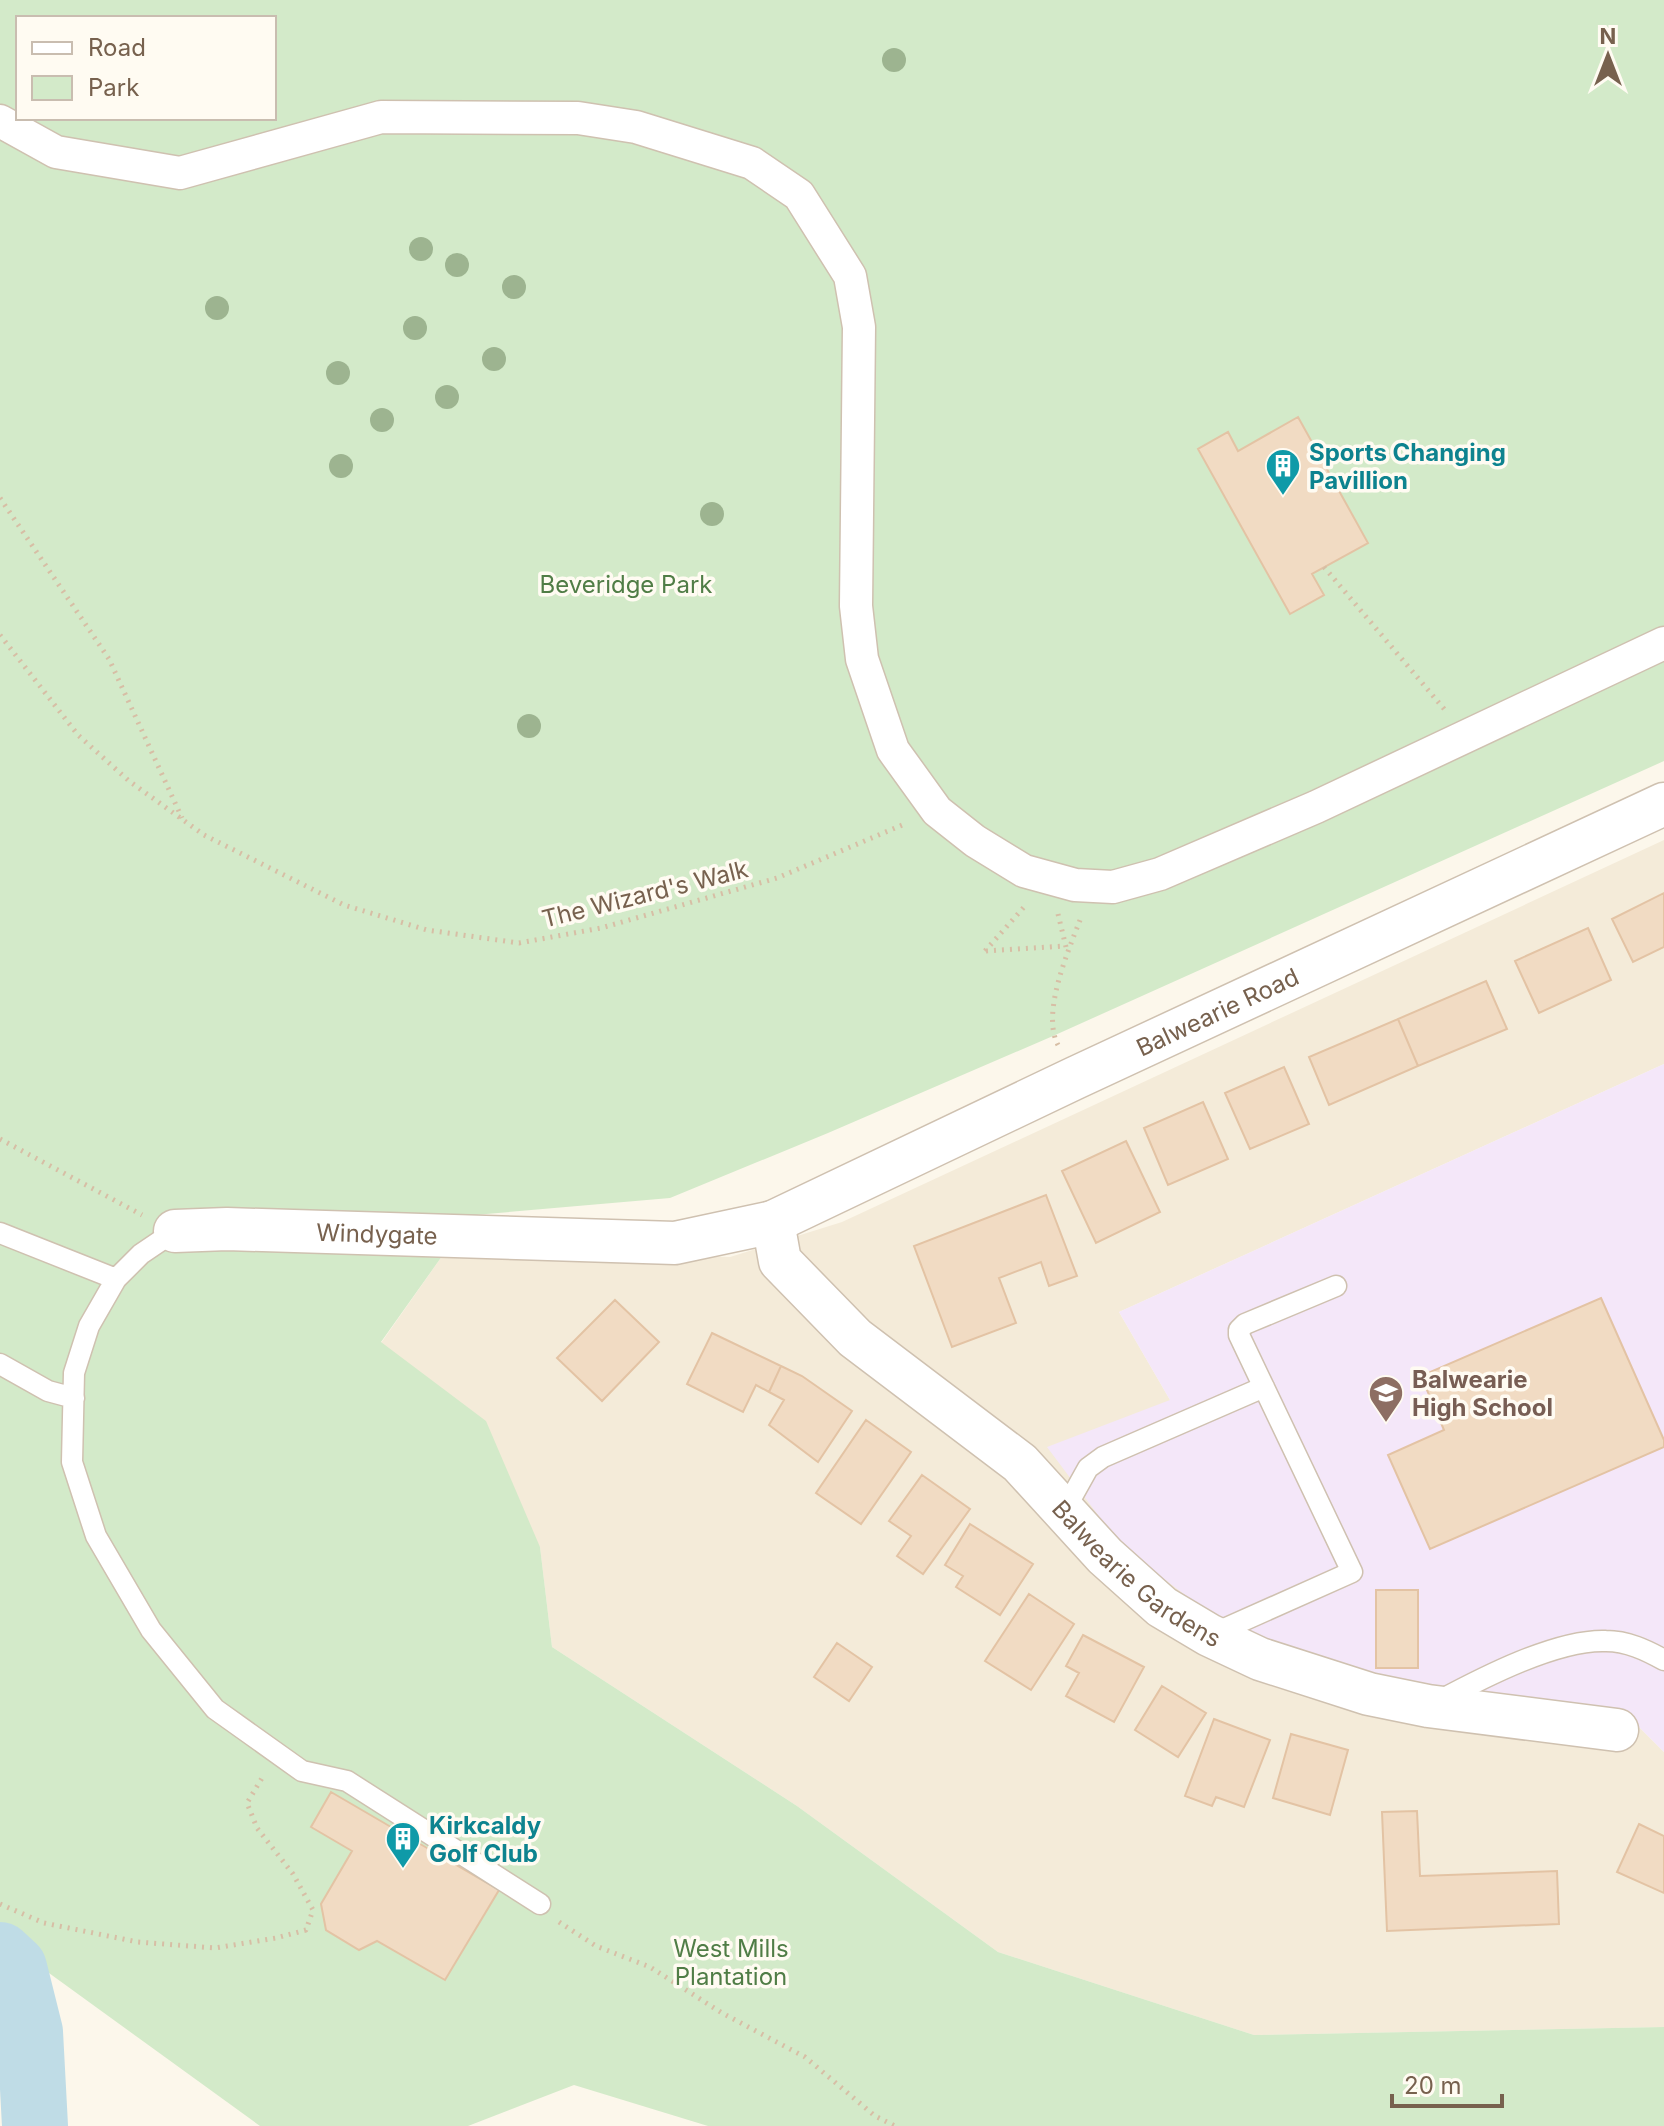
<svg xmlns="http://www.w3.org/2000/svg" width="1664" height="2126" font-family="Inter,sans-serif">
<rect width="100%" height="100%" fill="#fcf7eb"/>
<path fill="#f4ebd9" d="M1664,840V1064L1119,1312L1170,1400L1626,1714L1664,1752V2027L1254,2035L998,1952L797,1806L552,1647L540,1547L381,1343L445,1252L730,1257L842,1222Z"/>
<path fill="#f4e7f9" d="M1664,1064V1752L1626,1714L1415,1684L1312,1657L1218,1620L1122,1547L1047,1447L1170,1400L1119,1312Z"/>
<path fill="#d3eac9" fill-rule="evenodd" d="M0,0H1664V761L1053,1036L828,1133L670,1198L451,1217L445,1252L381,1342L486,1421L540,1547L552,1647L797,1806L998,1952L1254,2035L1664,2027V2126H708L574,2085L468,2126H260L20,1952L0,1950ZM18,18H274V118H18Z"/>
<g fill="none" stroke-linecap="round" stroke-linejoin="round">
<path stroke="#bfdce6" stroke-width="66" d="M0,1955L14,1968L30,2032L35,2126"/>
</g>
<path fill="#f1dbc3" stroke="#e3c3a4" stroke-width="2" d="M1298,417L1368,543L1312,574L1324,595L1290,614L1198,449L1228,432L1238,451Z
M1664,893V947L1633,962L1612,919Z
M1588,928L1611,980L1539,1013L1515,961Z
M1486,981L1507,1029L1418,1066L1398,1019Z
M1398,1019L1418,1066L1329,1105L1309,1057Z
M1284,1067L1309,1124L1250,1149L1225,1093Z
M1203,1102L1228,1159L1168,1185L1144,1128Z
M1126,1141L1160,1212L1096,1243L1062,1171Z
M1046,1195L1077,1276L1049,1286L1041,1262L999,1278L1016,1323L952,1347L914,1246Z
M1601,1298L1664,1440V1447L1430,1549L1388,1455L1444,1430L1421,1376Z
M615,1300L659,1342L602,1401L557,1358Z
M712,1333L781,1366L769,1392L756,1385L743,1412L687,1384Z
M781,1366L802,1376L852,1411L818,1462L769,1425L784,1400L769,1392Z
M866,1420L911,1452L861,1524L816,1493Z
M922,1475L970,1509L923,1574L897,1556L911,1536L889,1521Z
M970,1524L1033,1564L1000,1615L956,1587L963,1576L945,1565Z
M1376,1590H1418V1668H1376Z
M1029,1594L1074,1624L1031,1690L985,1661Z
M1083,1635L1144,1667L1114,1722L1066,1696L1079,1673L1066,1666Z
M837,1643L872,1667L849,1701L814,1677Z
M1162,1686L1206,1713L1178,1757L1135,1730Z
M1214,1719L1270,1740L1244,1807L1216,1797L1212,1806L1185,1796Z
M1291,1734L1348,1750L1330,1815L1273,1798Z
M331,1792L499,1890L445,1980L377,1941L359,1950L326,1930L321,1904L352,1851L311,1827Z
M1417,1811L1420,1876L1557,1871L1559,1924L1387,1931L1382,1812Z
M1639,1824L1664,1836V1893L1617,1872Z"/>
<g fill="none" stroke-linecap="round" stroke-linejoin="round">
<defs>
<path id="service" d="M175,1231L141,1254L116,1279L89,1326L74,1373L72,1462L96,1536L151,1630L215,1709L302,1771L347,1781L540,1904
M0,1233L116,1279
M0,1364L48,1391L74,1398
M1064,1511L1088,1468L1103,1457L1264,1387
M1213,1634L1352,1572L1239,1335V1330L1245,1324L1336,1286
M1439,1701C1482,1678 1557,1639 1606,1641C1627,1641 1646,1650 1664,1660"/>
<path id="pedestrian" d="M0,121L56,152L180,173L381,117L578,118L636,127L752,163L799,195L850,276L859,327L856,606L862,659L893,750L937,811L975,841L1024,871L1075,885L1113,887L1160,874L1316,807L1664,643"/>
<g id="minor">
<path id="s1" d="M773,1222L780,1261L855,1338L1020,1463L1105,1556L1162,1607L1209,1635L1260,1659L1369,1694L1428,1706L1617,1730"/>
<path id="s2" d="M175,1231L227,1229L675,1243L773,1222L1075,1078L1664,804"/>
</g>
</defs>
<use href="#service" stroke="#cfc1b0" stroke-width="23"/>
<use href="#pedestrian" stroke="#cfc1b0" stroke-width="35"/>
<use href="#minor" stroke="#cfc1b0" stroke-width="45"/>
<path stroke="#d7bea5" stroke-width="5" stroke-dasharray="2 6" stroke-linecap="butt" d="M0,498L109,659L182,818
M1324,567L1445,710
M0,635L78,735L129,781L204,835L344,905L427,930L519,943L601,928L777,878L907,823
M1058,914L1066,947
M985,951L1024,907
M986,951L1065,946
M1058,1045C1041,1013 1068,952 1080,920
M0,1139L142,1215
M0,1904L44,1923L138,1942L215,1948L276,1938L306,1930L313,1910L293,1874L257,1828L247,1803L262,1778
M559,1922L596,1946L650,1967L722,2013L805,2057L875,2116L895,2126"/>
<use href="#service" stroke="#fff" stroke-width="20"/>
<use href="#pedestrian" stroke="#fff" stroke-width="32"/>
<use href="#minor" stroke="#fff" stroke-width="42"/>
</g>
<g fill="#9db490">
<circle cx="894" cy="60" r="12"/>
<circle cx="421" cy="249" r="12"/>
<circle cx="457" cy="265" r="12"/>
<circle cx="514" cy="287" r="12"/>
<circle cx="217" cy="308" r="12"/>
<circle cx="415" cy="328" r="12"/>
<circle cx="494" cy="359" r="12"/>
<circle cx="338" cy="373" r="12"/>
<circle cx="447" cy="397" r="12"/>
<circle cx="382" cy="420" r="12"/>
<circle cx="341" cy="466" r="12"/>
<circle cx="712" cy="514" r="12"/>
<circle cx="529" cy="726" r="12"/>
</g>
<defs>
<symbol id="building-pin" viewBox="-11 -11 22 30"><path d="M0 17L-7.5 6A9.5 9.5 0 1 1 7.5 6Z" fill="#0f9aa8" stroke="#fffbf2"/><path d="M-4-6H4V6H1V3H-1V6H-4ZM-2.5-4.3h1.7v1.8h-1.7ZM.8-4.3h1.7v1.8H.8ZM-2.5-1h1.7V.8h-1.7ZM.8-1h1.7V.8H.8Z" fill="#fff"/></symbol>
<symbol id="school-pin" viewBox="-11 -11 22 30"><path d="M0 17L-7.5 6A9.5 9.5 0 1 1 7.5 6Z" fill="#8d6e63" stroke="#fffbf2"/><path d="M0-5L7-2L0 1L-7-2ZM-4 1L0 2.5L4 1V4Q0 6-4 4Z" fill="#fff"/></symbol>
</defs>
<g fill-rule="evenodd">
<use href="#building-pin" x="1263" y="446" width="40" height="54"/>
<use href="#school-pin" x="1366" y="1373" width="40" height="54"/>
<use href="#building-pin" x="383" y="1819" width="40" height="54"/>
</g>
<g text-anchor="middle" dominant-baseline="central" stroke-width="7" stroke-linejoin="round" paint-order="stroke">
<g font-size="24" font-weight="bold" fill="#0d838f" stroke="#fffbf2" text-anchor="start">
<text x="1309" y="452">Sports Changing<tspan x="1309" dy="28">Pavillion</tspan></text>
<text x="429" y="1825">Kirkcaldy<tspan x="429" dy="28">Golf Club</tspan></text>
</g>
<g font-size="24" fill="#507d46" stroke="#fffbf2">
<text x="626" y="584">Beveridge Park</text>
<text x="731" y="1948">West Mills<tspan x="731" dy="28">Plantation</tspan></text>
</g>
<g font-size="24" fill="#77614e" stroke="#fffbf2">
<text transform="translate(645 894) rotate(-14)">The Wizard's Walk</text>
<text stroke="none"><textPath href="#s2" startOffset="1092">Balwearie Road</textPath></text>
<text stroke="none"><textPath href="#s2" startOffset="202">Windygate</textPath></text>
<text stroke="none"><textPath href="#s1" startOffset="516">Balwearie Gardens</textPath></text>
</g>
<g font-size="24" font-weight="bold" fill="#785e54" stroke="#fffbf2" text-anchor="start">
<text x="1412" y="1379">Balwearie<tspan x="1412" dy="28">High School</tspan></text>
</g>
</g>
<rect x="16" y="16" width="260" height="104" fill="#fffbf2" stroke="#c9bdb0" stroke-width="2"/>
<rect x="32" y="42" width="40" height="12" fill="#ffffff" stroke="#c9bdb0" stroke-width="2"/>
<text x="88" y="56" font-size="24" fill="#77614e">Road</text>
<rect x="32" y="76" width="40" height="24" fill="#d3eac9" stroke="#c9bdb0" stroke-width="2"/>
<text x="88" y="96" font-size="24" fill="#77614e">Park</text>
<g transform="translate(1608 56)" stroke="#fffbf2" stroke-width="6" paint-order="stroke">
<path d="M0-6L14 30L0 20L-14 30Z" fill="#77614e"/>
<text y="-12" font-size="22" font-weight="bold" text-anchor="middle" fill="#77614e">N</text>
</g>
<path d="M1392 2094v12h110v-12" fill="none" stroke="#77614e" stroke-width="4"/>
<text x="1404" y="2094" font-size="24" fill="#77614e" stroke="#fffbf2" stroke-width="6" paint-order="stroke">20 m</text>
</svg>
